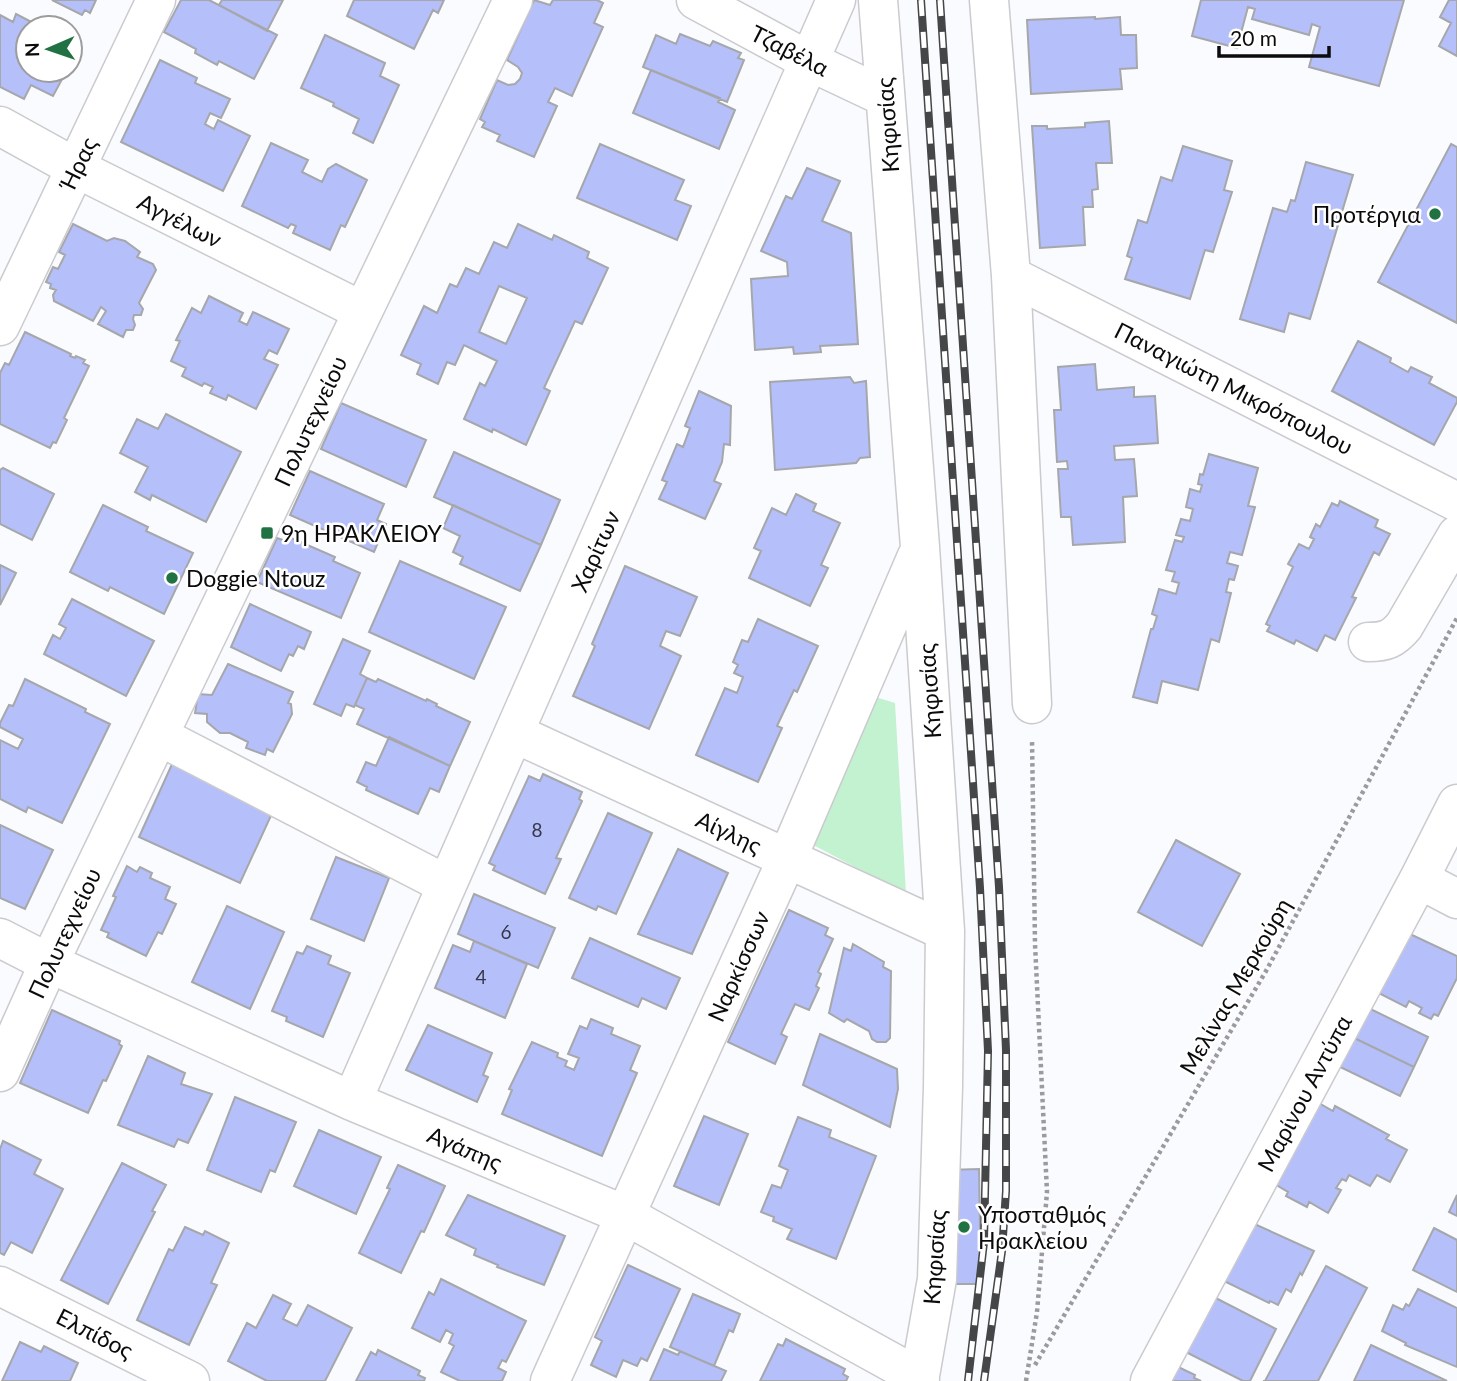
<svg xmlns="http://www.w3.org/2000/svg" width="1457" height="1381" font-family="Lato,sans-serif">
<rect width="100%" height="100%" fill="#fafbff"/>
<path fill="#c2f2cf" d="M869,695L895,703L906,894L802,839Z"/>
<path fill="#b5bffa" stroke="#a6a7aa" stroke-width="2" fill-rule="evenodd" d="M52,0H96L90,13L85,10L82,15Z
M181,0H209L277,35L254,79L219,61L217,65L195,53L196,49L164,32Z
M222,0H283L267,31L219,5Z
M354,0H444L438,13L433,10L414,49L347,16Z
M534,0L550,5L553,0H597L603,3L594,23L603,27L572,96L555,88L548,102L557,106L534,157L497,141L500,135L482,127L485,122L480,119L497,80L508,85L515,84L520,79L522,73L518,67L507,60Z
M1201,0H1404L1379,86L1309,67L1320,27L1312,24L1309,35L1252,19L1255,9L1248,7L1237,48L1192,36Z
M1449,0H1457V56L1439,46L1451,23L1440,17Z
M16,14L43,28H28V70H67L53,96L31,85L24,99L0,87V15L13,22Z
M1095,17V19L1120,17L1121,35H1136L1137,68L1120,69L1122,89L1031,94L1027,20Z
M680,34L710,46L713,41L741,53L738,58L744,60L727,102L643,67L656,35L676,44Z
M325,35L385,63L380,76L399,85L373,143L353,133L359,119L333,106L334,103L301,88Z
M70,37L81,43L70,65Z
M160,60L197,78L195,83L230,99L221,118L210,113L205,124L214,129L218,120L250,136L223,191L121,142Z
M651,70L720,98L718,102L735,110L719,149L633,113Z
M1109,121L1112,163H1096L1098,189L1092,190L1093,207H1083L1085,245L1040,248L1032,126H1047V129L1085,127V123Z
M271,143L308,160L302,172L322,182L328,169L336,164L367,180L345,227L341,225L330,250L293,233L296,226L291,224L288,228L242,206Z
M600,144L684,180L675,200L691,206L677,240L577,198Z
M1451,144L1457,147V323L1378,282Z
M1183,146L1232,161L1224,190L1232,192L1213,252L1205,250L1190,299L1125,279L1132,258L1127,256L1138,220L1147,223L1161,177L1172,181Z
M1306,162L1353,175L1310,319L1289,313L1284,332L1240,319L1273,208L1287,212L1291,200L1295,201Z
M807,168L840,181L822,221L851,233L858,344L820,346L821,352L794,354L793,347L755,350L751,279L788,276L787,262L761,251L786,196L792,199Z
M73,224L107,241L114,238L125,241L140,252L137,257L153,264L156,270L139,303L143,309L141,315H134L133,319L135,325L133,330H126L123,337L98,324L106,311L101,307L93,321L54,301L53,295L56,290L50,288L51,284L46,282L53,267L58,269L65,255L59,252Z
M518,224L552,240L554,235L589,252L587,258L608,268L582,324L575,321L544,388L550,391L526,445L493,429L492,432L464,419L480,383L485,386L497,361L464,345L455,365L447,362L438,384L417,374L421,364L401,355L424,306L437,313L450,284L457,287L466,268L479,274L494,242L507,248ZM499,286L527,298L506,344L479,332Z
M209,296L243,313L239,321L247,325L253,312L289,329L277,354L269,350L264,359L278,365L256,409L228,395L226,400L210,393L213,387L204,383L202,386L182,376L186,368L171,361L180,341L176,340L192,308L201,313Z
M25,332L71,354L70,356L75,358L76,356L85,360L83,363L89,366L64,418L67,420L56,443L53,442L50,448L0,424V373L5,363L9,365Z
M1358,341L1391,358L1390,362L1408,372L1411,367L1432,377L1429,383L1457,398V402L1434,445L1332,391Z
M1095,364L1097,390L1134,387V397L1155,396L1158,443L1114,446L1115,460L1134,459L1137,496L1123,497L1125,542L1073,545L1071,517H1061L1058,469H1068L1067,461L1057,462L1054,410H1061L1058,367Z
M850,377L854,383L866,381L870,457L860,458L856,463L775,470L770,382Z
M699,391L731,406L730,445L724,444L722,462L714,481L721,484L705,519L659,499L667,482L662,480L677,444L683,447L690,428L685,426Z
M341,403L426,440L406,487L321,449Z
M166,414L241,452L206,522L152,495L150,500L135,492L148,467L120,453L137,419L158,429Z
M454,452L560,500L541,545L434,497Z
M1209,454L1258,468L1248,506L1255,507L1242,555L1230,552L1227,563L1238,566L1234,580L1229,579L1226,592L1231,593L1219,642L1211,639L1198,690L1162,681L1157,703L1133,697L1151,629H1153L1157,616L1152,614L1159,589L1176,594L1179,583L1172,581L1175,572L1166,570L1175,540L1182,542L1184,537L1176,535L1181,519L1190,521L1193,509L1186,507L1190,489L1200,492L1202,485L1198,484L1200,474L1203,475Z
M3,468L54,494L32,540L0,524V470Z
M310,471L384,504L377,520L386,524L374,552L290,515Z
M796,494L816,504L813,511L840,523L821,565L828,568L810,606L749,578L761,551L754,548L772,508L786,515Z
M1340,501L1378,520L1375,527L1390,534L1379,555L1374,552L1352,597L1356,598L1335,640L1325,635L1317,651L1296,640L1294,644L1267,631L1270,626L1266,624L1293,567L1288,564L1299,544L1309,549L1314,539L1310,537L1316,524L1320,527L1332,503L1338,506Z
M103,505L148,527L146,531L193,553L164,614L110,587L108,591L70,572Z
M453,505L541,545L520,591L460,564L463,557L453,552L460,536L443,528Z
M289,537L335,557L333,561L360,573L341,618L257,582L277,538L286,541Z
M400,561L506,607L474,679L369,632Z
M0,565L16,573L0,605Z
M625,566L697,597L680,636L666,631L660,646L681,656L649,729L573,696L595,646L592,644Z
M72,599L154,641L126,696L44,654L53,635L60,639L66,628L59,624Z
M250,604L311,632L304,649L298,646L293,656L289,654L281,671L231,647Z
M758,619L818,646L797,692L794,690L777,726L782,728L758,782L696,755L725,688L737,693L743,677L734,673L738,665L733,662L742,640L748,642Z
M343,639L370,651L360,674L367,678L355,705L354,707L346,704L341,716L314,704Z
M228,664L293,692L288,703L291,704L292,714L273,752L267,749L265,755L246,748L248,742L230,733H220L207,722V714L195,713L198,694L212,695Z
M367,678L376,682L378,679L426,701L427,699L437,704L436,706L470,722L450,766L357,724L364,709L355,705Z
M25,679L86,709L85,712L110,724L62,823L28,807L26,812L0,799V740L18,749L23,739L0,727V723L9,705L13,706Z
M389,737L450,766L439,792L430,788L418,814L366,790L367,787L357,782L366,762L376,766Z
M173,762L274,809L240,883L139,837Z
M543,774L582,792L579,799L582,801L556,858L561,859L545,894L493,870L495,866L489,863L529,776L540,781Z
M608,813L652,833L616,914L598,906L596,910L569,898Z
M0,825L53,850L25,909L0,898Z
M1176,840L1240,874L1202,946L1138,912Z
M678,849L728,873L692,954L638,934Z
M336,857L389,878L364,941L311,919Z
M127,866L137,872L140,867L152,873L150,878L170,887L165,899L176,904L162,934L158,932L146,956L107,937L109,933L101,930L116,897L113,896Z
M474,894L555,928L538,968L458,934Z
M227,906L284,932L250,1009L192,982Z
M789,910L828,928L825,935L833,939L818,972L821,974L816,986L819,988L809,1010L795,1004L781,1034L787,1037L775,1064L728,1042Z
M1395,927L1457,956V978L1438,1016L1434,1014L1431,1019L1419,1013L1422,1008L1409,1001L1406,1007L1363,985Z
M590,938L680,978L666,1009L642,998L638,1007L572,978Z
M474,941L527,964L505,1018L435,988L453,945L470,952Z
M853,944L884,962L883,967L891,971L890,1038L886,1042H877L872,1039L869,1031L847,1019L844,1022L829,1013L844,948L851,951Z
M307,946L331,956L328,964L350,973L323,1037L286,1021L287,1017L272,1011L297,952L303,954Z
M1356,1002L1428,1037L1414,1067L1342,1032Z
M52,1010L120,1041L119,1044L122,1046L106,1081L103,1080L88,1113L20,1083Z
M591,1019L613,1028L611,1034L640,1046L630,1070L637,1073L602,1156L502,1114L512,1090L509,1089L532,1042L558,1053L557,1057L567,1061L565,1066L574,1070L579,1058L568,1054L580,1026L587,1029Z
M428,1025L492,1053L483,1075L488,1077L477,1102L406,1070Z
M820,1034L897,1069L898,1089L890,1127L803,1085Z
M1348,1035L1414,1067L1400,1096L1334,1064Z
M148,1056L185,1073L181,1084L212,1094L188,1143L178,1139L174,1147L118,1125Z
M235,1097L296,1122L275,1172L270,1170L261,1192L207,1170Z
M1310,1098L1333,1111L1335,1106L1389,1135L1386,1139L1407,1150L1390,1182L1377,1175L1370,1186L1349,1175L1346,1181L1342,1179L1336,1188L1341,1190L1328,1213L1309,1202L1307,1207L1286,1196L1288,1192L1266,1179Z
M704,1116L748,1134L719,1205L674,1186Z
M798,1117L831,1130L829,1137L876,1156L836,1259L787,1239L792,1229L773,1221L774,1217L761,1212L772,1185L781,1188L788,1170L779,1166Z
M319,1130L381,1157L356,1214L294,1186Z
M3,1141L41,1160L34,1174L63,1189L32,1253L11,1242L4,1255L0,1253V1149Z
M122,1163L166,1185L152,1211L155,1212L108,1304L61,1280Z
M398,1165L445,1186L424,1232L421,1231L401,1273L359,1253L390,1189L387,1188Z
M979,1169L981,1284H948L946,1170Z
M468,1195L565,1236L544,1285L497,1267L498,1265L474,1255L476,1249L446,1235Z
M1457,1195V1216L1449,1212Z
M1250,1222L1314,1251L1302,1275L1300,1273L1291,1292L1286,1289L1278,1305L1270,1301L1269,1303L1222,1280Z
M185,1227L203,1235L205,1231L229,1243L211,1283L217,1285L189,1345L137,1320L169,1249L173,1251Z
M1434,1228L1457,1240V1292L1413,1270Z
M628,1265L680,1289L647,1361L641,1358L637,1366L623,1360L616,1377L591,1365L602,1341L595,1337Z
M1326,1266L1367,1288L1318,1381H1263H1265Z
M441,1279L526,1321L506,1362L502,1360L498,1368L506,1372L502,1381H460L441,1372L454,1346L449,1343L453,1334L446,1330L440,1342L412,1328L429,1292L434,1295Z
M1418,1289L1457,1308V1367L1405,1345L1406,1343L1382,1331L1393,1305L1403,1310L1406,1304L1409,1306Z
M1204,1292L1276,1329L1250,1381H1243L1176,1347Z
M693,1294L740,1314L733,1332L729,1330L714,1366L670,1347Z
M273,1295L291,1304L283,1319L297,1326L308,1305L352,1328L325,1381H267L228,1361L247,1323L256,1328Z
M786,1339L845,1369L843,1374L848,1377L846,1381H760L778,1344L783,1346Z
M20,1342L41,1352L44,1346L78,1363L70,1381H2Z
M1371,1345L1447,1381H1354Z
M664,1349L678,1355L680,1351L726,1371L721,1381H650Z
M378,1350L420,1371L418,1375L425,1378L424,1381H356L371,1352L376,1355Z
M1168,1362L1195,1375L1194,1378L1201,1381H1157Z"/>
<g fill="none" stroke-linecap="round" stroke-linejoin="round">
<defs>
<path id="minor" d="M696,0L811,62L885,97
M878,0L920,547L945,931L943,1087L937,1279L919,1381
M989,0L1011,276L1032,704
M0,126L76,168L362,311
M1011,276L1457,502
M0,326L156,0
M1368,642C1386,642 1393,639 1404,626L1457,535
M514,733L945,931
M159,736L447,885
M1419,879L1457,899
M0,938L49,963L352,1101L625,1215L920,1378
M0,1072L49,963L513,0
M352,1101L836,0
M0,1286L190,1381
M550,1381L787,859L917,556
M1150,1381L1419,879L1457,804"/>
</defs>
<use href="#minor" stroke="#cbcbcf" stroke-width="41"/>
<path stroke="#9b9b9e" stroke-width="4.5" stroke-dasharray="3.5 3.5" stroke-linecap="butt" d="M1035,1365L1266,971L1457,618
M1026,1381L1037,1312L1047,1192L1035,944L1032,739"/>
<use href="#minor" stroke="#fff" stroke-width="38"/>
<defs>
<path id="rail" d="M921,0L980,888L988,1051L984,1242L968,1381
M940,0L999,887L1006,1050V1191L1002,1251L984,1381"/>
</defs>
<use href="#rail" stroke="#454647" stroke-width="8"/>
<use href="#rail" stroke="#fff" stroke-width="5" stroke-dasharray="16" stroke-linecap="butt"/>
</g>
<g fill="#217243" stroke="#fff" stroke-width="2.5">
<circle cx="1435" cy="214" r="7"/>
<rect x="260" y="526" width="14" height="14" rx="3.5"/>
<circle cx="172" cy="578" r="7"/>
<circle cx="964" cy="1227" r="7"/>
</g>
<g text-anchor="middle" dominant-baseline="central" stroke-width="5" stroke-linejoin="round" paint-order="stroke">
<g font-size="19" fill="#363848">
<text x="537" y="829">8</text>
<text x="506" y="931">6</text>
<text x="481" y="976">4</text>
</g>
<g font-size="23" fill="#0b0b0c" stroke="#fff">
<text transform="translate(790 50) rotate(27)">Τζαβέλα</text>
<text transform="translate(887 125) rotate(-94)">Κηφισίας</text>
<text transform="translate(78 163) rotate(-64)">Ήρας</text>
<text transform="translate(180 220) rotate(27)">Αγγέλων</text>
<text transform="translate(1234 388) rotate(27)">Παναγιώτη Μικρόπουλου</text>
<text transform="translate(310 421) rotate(-65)">Πολυτεχνείου</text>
<text transform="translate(595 551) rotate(-66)">Χαρίτων</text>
<text transform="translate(929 691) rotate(-94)">Κηφισίας</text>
<text transform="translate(729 832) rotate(25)">Αίγλης</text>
<text transform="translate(64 933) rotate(-65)">Πολυτεχνείου</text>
<text transform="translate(738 966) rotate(-66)">Ναρκίσσων</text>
<text transform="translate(1235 986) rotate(-60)">Μελίνας Μερκούρη</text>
<text transform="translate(1304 1093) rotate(-62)">Μαρίνου Αντύπα</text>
<text transform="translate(465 1148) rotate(23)">Αγάπης</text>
<text transform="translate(934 1257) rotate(-86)">Κηφισίας</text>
<text transform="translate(95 1333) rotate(27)">Ελπίδος</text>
</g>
<g font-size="23" fill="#0b0b0c" stroke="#fff" text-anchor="start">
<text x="1421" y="214" text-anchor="end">Προτέργια</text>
<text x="281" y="533">9η ΗΡΑΚΛΕΙΟΥ</text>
<text x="186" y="578">Doggie Ntouz</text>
<text x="978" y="1214">Υποσταθμός<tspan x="978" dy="26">Ηρακλείου</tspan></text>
</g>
</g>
<g transform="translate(49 49) rotate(268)"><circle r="33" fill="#ffffff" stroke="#9d9d9e" stroke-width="2"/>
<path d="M0-5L12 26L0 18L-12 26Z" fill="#217243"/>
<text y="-10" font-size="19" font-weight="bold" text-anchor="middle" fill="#0b0b0c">N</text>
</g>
<path d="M1219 46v10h110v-10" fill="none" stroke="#0b0b0c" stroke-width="3.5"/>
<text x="1230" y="46" font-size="21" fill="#0b0b0c" stroke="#ffffff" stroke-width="5" paint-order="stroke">20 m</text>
</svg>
